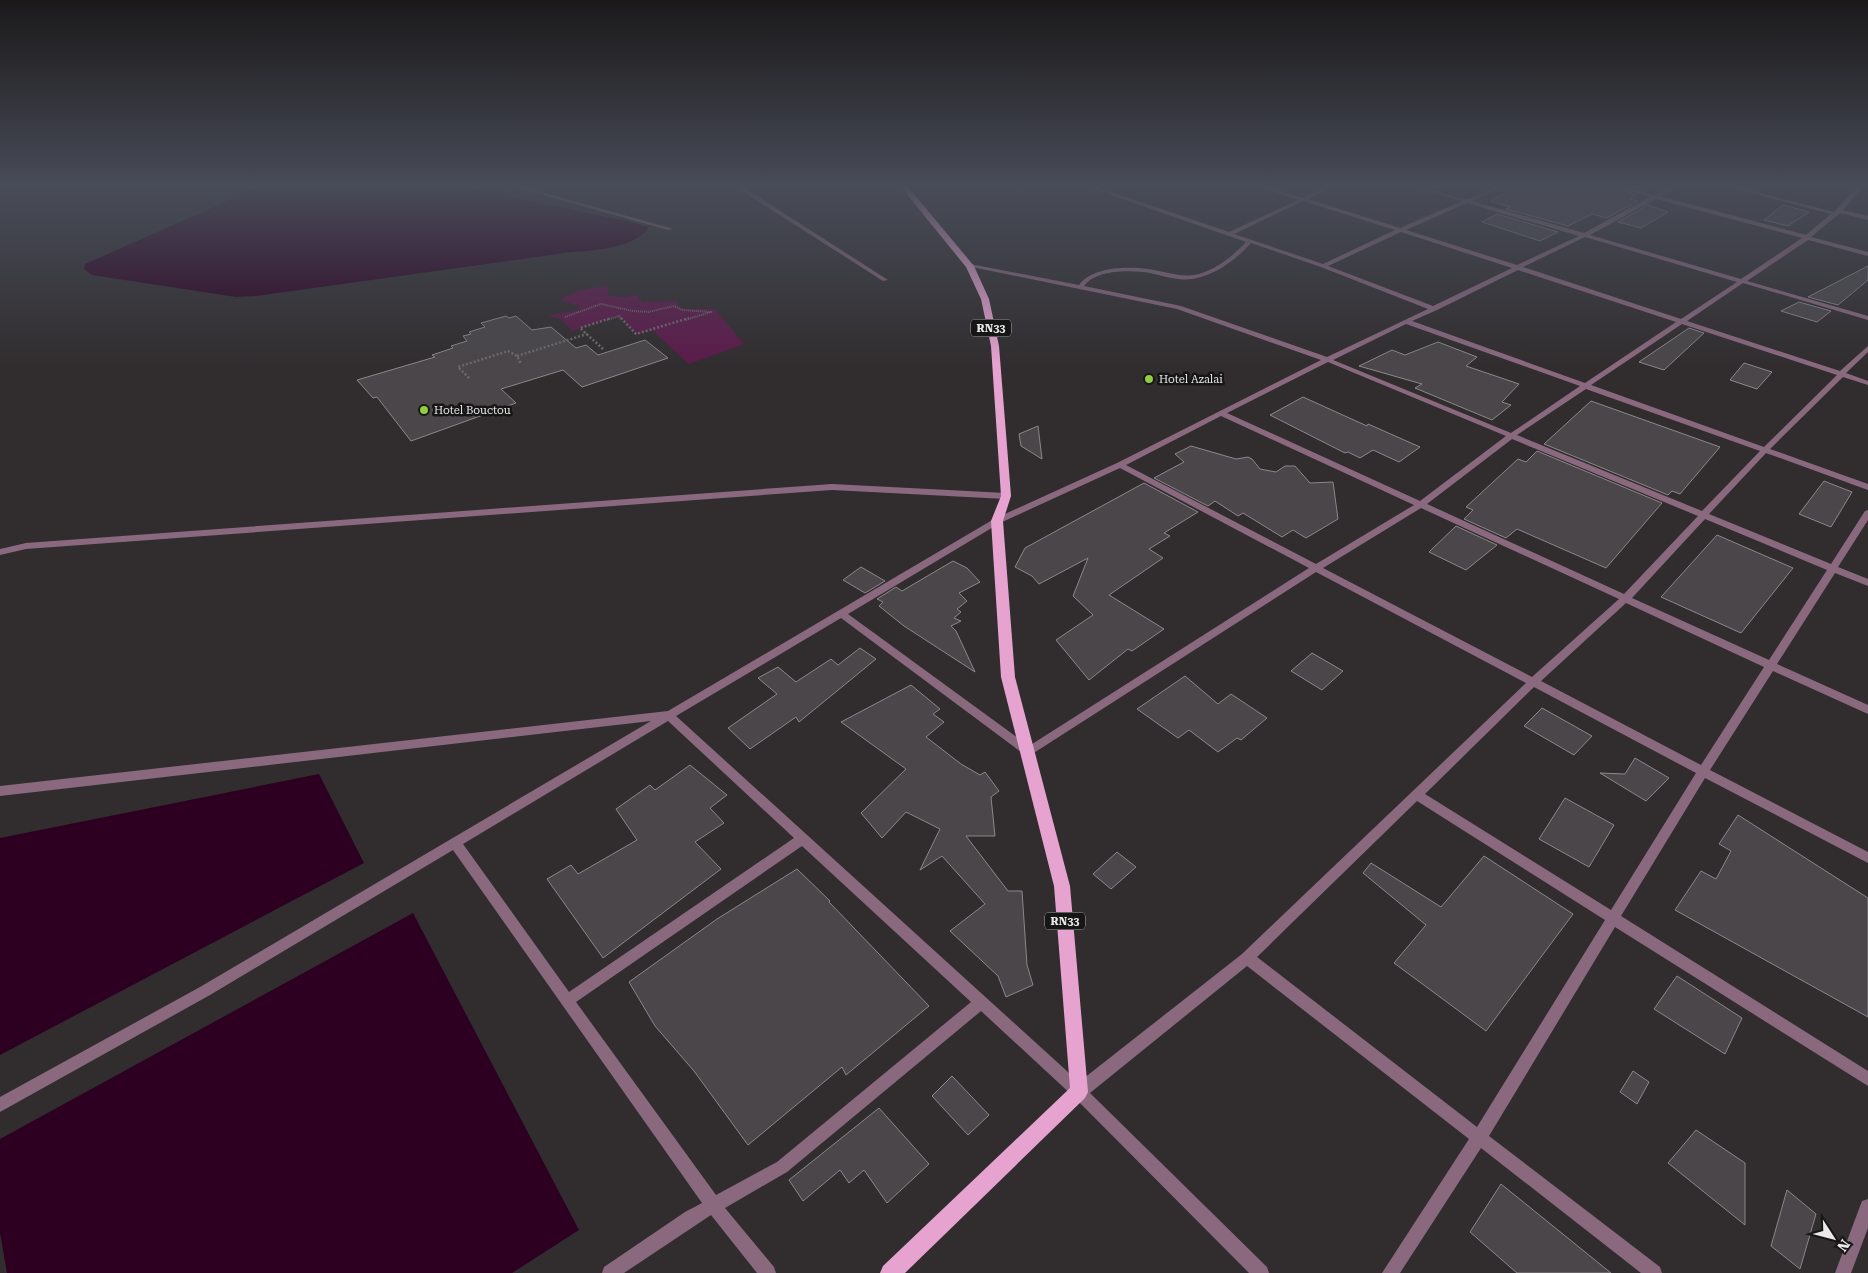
<svg xmlns="http://www.w3.org/2000/svg" width="1868" height="1273" font-family="'Roboto Serif',serif">
<rect width="100%" height="100%" fill="#312d2f"/>
<path fill="#5c1b4b" d="M606,286L609,291L608,296L624,297L637,295L642,302L677,301L679,308C691,310 703,308 715,309L744,344L689,364L653,331L636,334L619,316L572,331L561,319L547,316L577,310L580,306L560,300C574,290 590,288 606,286Z"/>
<path fill="#2d0022" d="M259,187H462L632,222L649,227C638,247 593,251 572,252L256,296L236,297L92,275L84,269L85,264Z
M319,774L364,863L0,1055V838Z
M413,913L579,1230L512,1273H7L0,1233V1139Z"/>
<path fill="#4a4649" stroke="#8b878a" d="M1515,187H1613L1636,195L1630,199L1638,201L1607,218L1592,214L1568,226L1506,209L1510,207L1491,201Z
M1648,205L1668,212L1641,228L1618,222Z
M1783,205L1809,212L1788,226L1764,220Z
M1497,214L1558,232L1540,241L1482,222Z
M1868,266V280L1838,305L1808,297Z
M1799,302L1831,311L1817,322L1781,311Z
M506,316L509,318L516,316L532,330L551,327L576,348L586,345L598,355L645,340L668,358L582,387L563,370L501,389L516,403L411,441L377,397L373,398L357,380L435,357L432,355L453,348L451,346L467,341L463,336L471,334L469,332L485,327L481,323Z
M1689,328L1704,333L1664,370L1639,362Z
M1438,342L1477,357L1466,366L1519,384L1502,402L1511,405L1492,420L1415,388L1422,384L1359,366L1392,350L1405,355Z
M1744,363L1772,372L1757,389L1730,380Z
M1303,397L1367,426L1368,424L1420,447L1399,462L1373,450L1360,458L1348,452L1345,453L1270,415Z
M1591,401L1720,447L1680,494L1672,491L1668,495L1544,444Z
M1038,426L1042,459L1021,446L1019,434Z
M1191,446L1236,459L1248,457L1252,459L1260,469L1276,472L1285,466H1295L1310,483L1333,482L1338,519L1306,538L1293,530L1282,537L1243,513L1238,516L1215,501L1208,506L1154,478L1184,462L1175,454Z
M1537,451L1662,503L1606,568L1517,529L1506,538L1464,519L1473,510L1466,507L1518,459L1526,462Z
M1824,481L1852,492L1831,527L1799,514Z
M1144,483L1198,512L1164,533L1170,536L1149,549L1163,558L1109,595L1164,629L1132,651L1128,649L1089,680L1056,640L1093,615L1073,596L1088,558L1039,584L1032,576L1015,567L1025,548Z
M1456,526L1497,545L1466,570L1429,552Z
M1717,535L1793,568L1741,633L1661,597Z
M953,561L967,568L980,582L959,593L967,601L957,609L961,612L954,618L961,621L951,626L956,631L975,672L904,626L879,606L883,602L877,599L896,587L902,591Z
M861,567L885,581L865,593L843,580Z
M860,648L876,659L799,722L796,717L750,749L728,728L777,694L758,678L778,667L796,682L831,659L838,665Z
M1312,653L1343,671L1322,690L1291,671Z
M1185,676L1218,704L1231,694L1267,718L1241,740L1237,738L1218,752L1189,730L1178,738L1137,709Z
M911,685L940,709L933,714L944,722L926,737L961,764L980,775L985,772L999,791L991,797L995,836H966L1008,891H1022L1027,965L1033,985L1006,997L998,976L950,931L985,904L942,856L920,870L940,829L906,812L882,838L861,813L906,769L841,722Z
M1542,708L1592,736L1574,755L1524,726Z
M1635,758L1669,778L1646,801L1600,773L1625,774Z
M690,765L727,795L710,808L724,823L695,842L721,869L603,958L547,879L571,865L578,874L637,840L616,809L650,785L655,790Z
M1565,798L1614,825L1589,867L1539,839Z
M1738,815L1868,898V1017L1675,910L1701,871L1716,879L1731,851L1719,844Z
M1117,852L1136,867L1111,889L1093,874Z
M1484,856L1573,914L1486,1031L1394,963L1426,925L1363,873L1371,863L1441,907Z
M797,869L830,901L829,902L929,1006L846,1075L842,1067L748,1145L694,1071L655,1026L629,982L717,919Z
M1677,976L1742,1018L1725,1054L1654,1009Z
M1633,1071L1649,1082L1637,1104L1620,1092Z
M952,1076L989,1115L968,1135L932,1096Z
M879,1108L929,1164L887,1203L864,1170L849,1183L840,1170L803,1201L789,1180Z
M1696,1130L1745,1163V1225L1668,1163Z
M1501,1184L1611,1273H1517L1470,1232Z
M1787,1190L1816,1214L1800,1269L1771,1246Z"/>
<g fill="none" stroke-linecap="round" stroke-linejoin="round">
<path stroke="#6c696b" stroke-width="2" stroke-dasharray="1 1" stroke-linecap="butt" d="M565,317L601,304L633,311L648,312L674,306L682,310L711,312L685,320
M607,320L619,316L622,320"/>
<path stroke="#6c696b" stroke-width="2.5" stroke-dasharray="2 2" stroke-linecap="butt" d="M621,318L636,334L689,318
M603,349L580,328L611,318
M517,356L587,334
M469,378L458,367L508,351L517,356L521,364"/>
<path fill="#8a697f" fill-rule="evenodd" d="M514,187H524L673,229L668,230Z
M736,187H743L888,280L883,281Z
M1088,187H1097L1229,232L1298,200L1259,187H1268L1302,198L1324,187H1332L1308,199L1400,228L1462,201L1416,187C1431,187 1458,200 1467,199C1480,197 1489,187 1502,187L1472,201L1584,233L1650,197L1615,187H1625L1654,195L1669,187H1676L1660,196L1806,235L1831,214L1728,187H1738L1834,212L1857,187H1863L1843,210L1868,216V220L1840,213L1811,237L1868,252V256L1808,240L1747,281L1868,316V320L1743,283L1687,321L1840,371L1868,346V352L1846,373L1868,381V385L1843,377L1770,449L1868,484V490L1766,453L1709,514L1831,564L1865,511L1868,510V520L1838,567L1868,579V586L1835,573L1777,664L1868,705V714L1773,671L1710,770L1868,852V863L1705,778L1621,916L1868,1071V1086L1615,927L1489,1136L1660,1267L1662,1273H1641L1481,1148L1400,1273H1382L1469,1139L1247,966L1090,1093L1267,1267L1269,1273H1249L1074,1097L981,1011L787,1172L725,1208L774,1267L776,1273H757L711,1215L624,1273H602L604,1267L685,1212L702,1203L453,850L210,995L0,1112V1097L200,987L651,721L0,796V786L668,711L994,519L1117,463L1321,360L1177,309L967,266L970,264L1079,285C1092,267 1126,266 1148,269C1163,271 1178,277 1194,275C1213,272 1233,256 1246,242ZM1656,199L1802,238L1741,279L1590,235ZM1303,201L1395,230L1323,264L1234,234ZM1467,203L1579,236L1517,265L1406,230ZM1401,232L1512,268L1433,306L1328,266ZM1585,237L1737,282L1681,319L1523,267ZM1251,243L1321,267L1428,309L1327,357L1181,306L1084,286C1097,269 1131,270 1150,273C1164,276 1178,281 1192,279C1214,276 1236,260 1251,243ZM1518,270L1676,322L1585,383L1412,321L1437,310ZM1406,324L1580,386L1511,433L1333,360ZM1682,324L1837,375L1764,447L1591,385ZM1328,362L1506,436L1420,501L1227,413ZM1586,389L1760,451L1702,511L1517,435ZM1221,416L1414,505L1316,564L1126,465ZM1512,439L1698,516L1624,594L1427,504ZM1120,468L1309,568L1029,746L848,614L1000,523ZM1421,508L1619,599L1532,677L1323,568ZM1705,519L1827,570L1769,660L1632,598ZM1316,572L1526,683L1242,954L1079,1082L676,716L841,618L1025,755L1029,756ZM1626,603L1764,667L1701,765L1541,681ZM1534,687L1696,773L1611,910L1425,794ZM668,721L794,838L569,992L463,844ZM1417,801L1605,920L1477,1127L1257,957ZM802,846L971,1002L777,1162L716,1195L576,1002Z
M832,484L1006,493L1010,496L1006,499L832,490L26,549L0,555V549L26,543Z
M1868,1199V1228L1851,1273H1835L1862,1201Z"/>
<path fill="#e7a3d0" fill-rule="evenodd" d="M901,187H908L974,266L989,299L999,346L1011,496L1003,521L1015,677L1070,886L1088,1092L1085,1098L905,1273H880L883,1266L1070,1088L1054,886L1001,677L991,521L1001,496L991,346L981,299L966,267Z"/>
</g>
<linearGradient id="sky" x2="0" y2="1"><stop stop-color="#1b191a"/><stop offset="0.51" stop-color="#484c58"/><stop offset="1" stop-color="#484c58" stop-opacity="0"/></linearGradient>
<rect width="1868" height="365" fill="url(#sky)"/>
<g fill="#91cd40" stroke="#171617" stroke-width="2">
<circle cx="1149" cy="379" r="5"/>
<circle cx="424" cy="410" r="5"/>
</g>
<g text-anchor="middle" dominant-baseline="central" stroke-width="5" stroke-linejoin="round" paint-order="stroke">
<g fill="#171617" stroke="#aba9aa" stroke-width="1">
<rect x="971" y="319.5" width="40" height="17" rx="4"/>
<rect x="1045" y="912.5" width="40" height="17" rx="4"/>
</g>
<g font-size="11" font-weight="bold" fill="#eae8e9">
<text x="991" y="328">RN33</text>
<text x="1065" y="921">RN33</text>
</g>
<g font-size="11" fill="#eae8e9" stroke="#171617" text-anchor="start">
<text x="1159" y="379">Hotel Azalai</text>
<text x="434" y="410">Hotel Bouctou</text>
</g>
</g>
<g transform="translate(1833 1238) rotate(126)" stroke="#171617" stroke-width="4" paint-order="stroke">
<path d="M0-4L9 19L0 12L-9 19Z" fill="#eae8e9"/>
<text y="-8" font-size="14" font-weight="bold" text-anchor="middle" fill="#eae8e9">N</text>
</g>
</svg>
